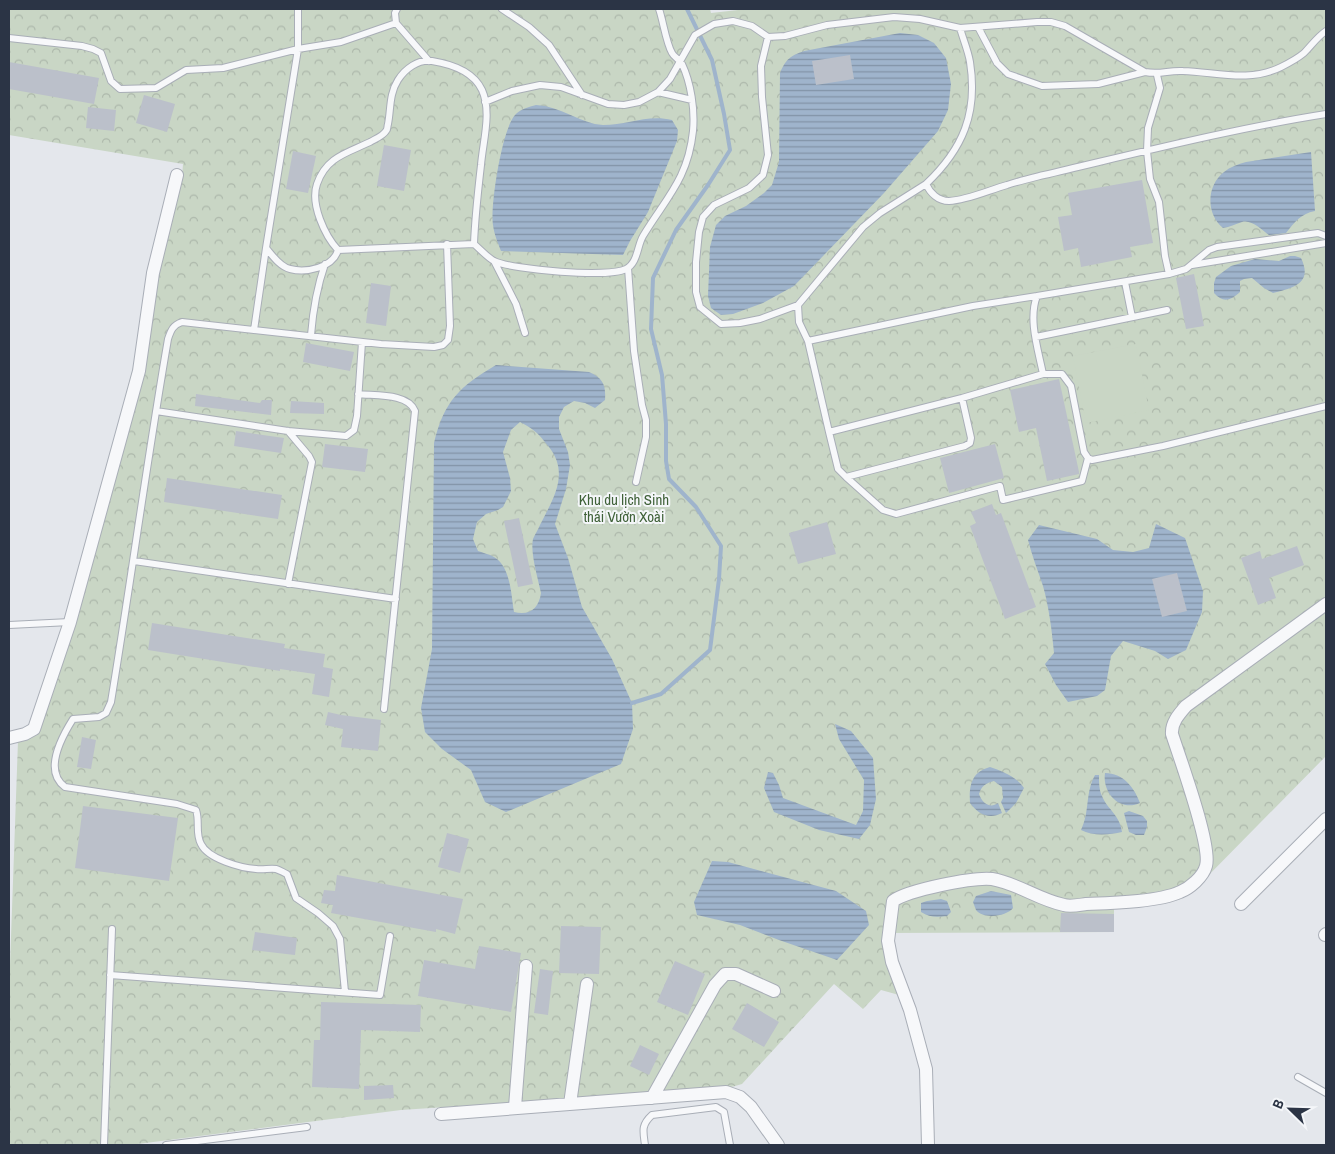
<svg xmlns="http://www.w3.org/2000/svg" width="1335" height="1154" font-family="'Archivo Narrow',sans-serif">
<defs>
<pattern id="park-crowns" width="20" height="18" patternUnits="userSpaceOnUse" patternTransform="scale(1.25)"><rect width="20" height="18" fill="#c9d6c5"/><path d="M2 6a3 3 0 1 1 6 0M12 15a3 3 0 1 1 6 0" fill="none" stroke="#adb8ab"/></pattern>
<pattern id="water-rules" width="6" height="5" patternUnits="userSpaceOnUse" patternTransform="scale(1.25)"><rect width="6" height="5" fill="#9fb4cc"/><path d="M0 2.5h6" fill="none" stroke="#8293a7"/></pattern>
</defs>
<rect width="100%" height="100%" fill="#e4e7ec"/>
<path fill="url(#park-crowns)" d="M9,9H710L711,13L747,9H1326V756L1200,884L1114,907V932L885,933L899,995L881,990L863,1009L834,984L742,1084L728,1088L401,1110L130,1145H9V993L18,741L41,725L182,177L183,164L9,135Z"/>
<path fill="#c9d6c5" d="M1136,344L1149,410L1086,423L1073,356Z"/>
<path fill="url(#water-rules)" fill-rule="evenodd" d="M900,33L918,35L934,43L946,58L951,84L948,110L938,131L884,193L794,286L763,303L733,314L721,315L711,308L708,296L710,247L716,225L725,216L746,206L764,193L772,185L779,162L780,73C786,59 790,56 804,51Z
M536,105C561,106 581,124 603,125C627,125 648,114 672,120L678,130L677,141L648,212L630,241L623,255L501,251C498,243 494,234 493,225C490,206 502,129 515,115C520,109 529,107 536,105Z
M1311,152L1315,211C1300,214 1295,222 1286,233L1269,235C1262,230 1251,219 1242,222C1235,224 1230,227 1223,228C1206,214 1206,186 1224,172C1230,167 1238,164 1246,162Z
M1290,256H1295L1301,258C1313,283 1294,288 1273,293L1264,288L1252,278L1244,279L1240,281V292C1230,301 1223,303 1214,293V283L1216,277L1231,266L1255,259L1279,261Z
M496,365L589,372C603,378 606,385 605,400L595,408L585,403L574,401L564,407L559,417V429L568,452L570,465L566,489L555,524L568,558L582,607L612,659L632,703L633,729L621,764L506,812L485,802L471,770L442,749L425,732L421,708L432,649L434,443C444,401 460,386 496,365ZM520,422C535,430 538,433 549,447C570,474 553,499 540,525C538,530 535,534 533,539C530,553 538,578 541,593C539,608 530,616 514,612C511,595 511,567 494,557C489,554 483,553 478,551L473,539L477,522L486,514L498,510L503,507L511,491L510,478L503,452L511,430Z
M1156,524L1185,538L1203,591L1202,612L1186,650L1168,659L1155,651L1123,641L1111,656L1105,690L1097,696L1068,702L1056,685L1045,664L1054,653C1052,631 1049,607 1043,586C1038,571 1032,556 1028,540L1039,525L1097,539L1113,550L1133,552L1149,548Z
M835,724L851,731L873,758L876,799L870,825L859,839L819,830L774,812L764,788L768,772L773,773L779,785L783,798L856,825L863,811L864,780L839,739Z
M990,767C1002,771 1017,777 1024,788L1016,803L1006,813L1001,802L1003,798L1002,787L994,781C986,783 981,786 979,794C982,803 990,809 998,803L1002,813C989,820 978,814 970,803C969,786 971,772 990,767Z
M1105,773C1123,773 1134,787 1140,803C1120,812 1102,793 1105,773Z
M1095,775H1099C1099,782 1099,790 1102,796C1107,809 1120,815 1122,832C1109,835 1092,836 1081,830C1090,812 1085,793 1095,775Z
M1129,811L1143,816L1147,821V827L1144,835H1136L1129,832L1124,813Z
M712,861L728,862L836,891L866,911L869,925L837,960L779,940L740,925L697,915L694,902Z
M991,891L1011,895L1013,908C1007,916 984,920 976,910C975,907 974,905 973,902L976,896Z
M941,899L947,901L951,912L947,916C938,917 930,918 921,912V903L927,901Z"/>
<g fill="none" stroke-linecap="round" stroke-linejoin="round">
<path stroke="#9fb4cc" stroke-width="4" d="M632,703L661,694L710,650L719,579L721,546L696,507L669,479L666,461V424L662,375L651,329L653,278L676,230L708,185L730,150L724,114L712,60L687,9"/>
</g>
<path fill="#bbc0ca" d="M850,55L854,79L816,85L812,61Z
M9,62L99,78L94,104L9,89Z
M144,95L175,104L167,132L136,123Z
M88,107L116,110L114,131L86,128Z
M384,145L411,150L404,191L377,186Z
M293,151L316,156L308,193L286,189Z
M1142,180L1153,243L1130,247L1132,257L1081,267L1078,248L1064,251L1058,217L1072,215L1068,193Z
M1194,274L1204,326L1186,329L1176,278Z
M371,283L391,286L386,326L366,323Z
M306,343L354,352L350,371L303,362Z
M1059,379L1079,472V474L1047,481L1036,428L1019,432L1010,390Z
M196,394L260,403L262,400H272L271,415L195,406Z
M291,401L324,403V414L290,413Z
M236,431L284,438L281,453L234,446Z
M325,444L368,449L365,472L322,467Z
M995,444L1004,478L949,493L940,458Z
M167,478L282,495L278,519L164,502Z
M992,504L996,515L1001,513L1036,607L1005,619L970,526L976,523L971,512Z
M519,518L533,584L518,587L504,521Z
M827,522L836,554L798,564L789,533Z
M1297,546L1304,565L1269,578L1276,598L1258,605L1241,558L1260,551L1262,559Z
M1177,573L1187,611L1162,617L1152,579Z
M152,623L285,644L284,648L325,654L323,667L333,669L329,697L312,694L315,674L280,669V671L148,650Z
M328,712L341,715L381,720L378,751L341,747L343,729L325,725Z
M82,737L96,740L91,769L77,767Z
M83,806L178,818L169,881L75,868Z
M447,833L469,839L460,873L438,867Z
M337,875L463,899L455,934L436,929V932L331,913L333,905L321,903L324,890L335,891Z
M1061,913L1114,914V932H1060Z
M561,926L601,927L599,974L559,973Z
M255,932L297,938L295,955L252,950Z
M479,946L521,953L511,1012L418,996L424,960L475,969Z
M675,961L705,974L688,1015L657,1002Z
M540,969L553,971L548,1015L534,1013Z
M321,1002L421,1005L420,1032L361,1030L359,1089L312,1087L314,1040H320Z
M747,1003L779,1022L764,1047L732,1029Z
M640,1045L659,1054L649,1075L630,1066Z
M393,1085L394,1098L364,1100V1086Z"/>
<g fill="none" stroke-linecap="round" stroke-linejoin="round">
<defs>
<path id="service" d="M502,9L529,27L549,45L582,95
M396,23L395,13L397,9
M978,27L997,63L1008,74L1042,86L1098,84L1145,72
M960,28C963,39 968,50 970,62C978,113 963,149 926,184C930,193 938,201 949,201C968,200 989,190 1007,185C1019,181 1032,178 1044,175C1138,153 1231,129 1326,114
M768,37L761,66L762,97L768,155L763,175L749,188L714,205L703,217L699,232L696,262V292L700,307L721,324L740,323L760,319L798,305
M9,38L82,46L93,49L101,53L111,81L120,89L156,88L186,70L223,68L298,49V9
M658,92L692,100
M485,102L512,91L540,85L561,87L608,104L624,105L639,102L658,92L670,79L695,35L714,24L733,21L752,26L768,37L785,36L827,25L894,17L920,19L960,28L1037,22H1051L1065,26L1145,72C1161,75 1168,70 1183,71C1216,72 1249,83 1281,67C1289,63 1298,58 1304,53C1312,45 1317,37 1326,31
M474,244C475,217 478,191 481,165C483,141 492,112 482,90C473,71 451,64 432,61C418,59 405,69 398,80C389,94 391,109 388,124C387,127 388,129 386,131C383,136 375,139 370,142C347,153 326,157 317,184C310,204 325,236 338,250L474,244C480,249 487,257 494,261C513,270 609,278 626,269C638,263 637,246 643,236C666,198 688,179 693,131C695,110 691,83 682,64C679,59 674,57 672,53C666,43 663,20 659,9
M338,250C333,268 306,273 290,269C280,267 272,255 266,248L298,49L341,42L396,23L429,61
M494,261L516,304L525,333
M1192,265L1326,243
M628,268L634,351L642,405L646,420V437L636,482
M1169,274L1186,269L1209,250L1217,247L1318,233L1326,236
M1125,282L1132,317
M254,330L266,248
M311,335C313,310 317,287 325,264
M1036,337L1167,310
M808,341L973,306L1037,296
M1043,374C1038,349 1028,319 1037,296L1169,274L1165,256L1159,202L1150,179L1147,151L1148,128L1160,88L1157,75
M358,394C375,396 408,393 415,411L384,709
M962,398L971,438L970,443L965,446L846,477L838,469L829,432L962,398L1043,374H1062L1071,386L1084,452L1088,458L1092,460L1163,446L1326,406
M156,411L288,431L346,436L354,430L357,416L362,342
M829,432L808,341L799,322L798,305L863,227L880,213L926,184
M846,477L883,510L896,514L1000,486L1003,500L1082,481L1088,458
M134,561L396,599
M288,584L312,462L309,456L288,431
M9,625L70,622
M110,975L380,995L390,936
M345,992L340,939L333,926L318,913L296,898L287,874C284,873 280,870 276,869C270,868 263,870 256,869C241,868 208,859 201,844C195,833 200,821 196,810L177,804L65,787C43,771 61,738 73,719L99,717L106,713L111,702C131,581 147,460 168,339C171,330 173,325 182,322L381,344L434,347L443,345L448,340L450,326L447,244
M1298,1077L1326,1093
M104,1145L112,929
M166,1145L307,1127
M645,1145C643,1131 641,1125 652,1115L716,1107L724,1112L730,1145"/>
<path id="minor" d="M9,738L25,734L34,729L70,622L139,371L153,273L177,175
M1241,904L1326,819
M1325,935L1326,934
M652,1098L715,985L725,974H736L774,991
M570,1104L587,984
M515,1107L526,966
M441,1114L726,1092L740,1097L751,1107L778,1145
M928,1145L926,1069L910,1010L892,962L888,941L893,901C908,890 973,877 992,879C1017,883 1039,900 1064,905C1070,907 1079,905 1086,904C1112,903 1158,902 1180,892C1190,888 1203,877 1206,866C1212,846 1180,759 1172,734C1171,723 1179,714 1186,706L1326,604"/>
</defs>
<use href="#service" stroke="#a9aeb7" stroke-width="8"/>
<use href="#minor" stroke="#a9aeb7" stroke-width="14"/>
<use href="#service" stroke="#f7f8fa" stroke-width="6"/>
<use href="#minor" stroke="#f7f8fa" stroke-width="12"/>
</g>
<g text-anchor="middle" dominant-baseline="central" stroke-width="4" stroke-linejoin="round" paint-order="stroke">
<g font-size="15" fill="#3f6138" stroke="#f4f6f9">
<text x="624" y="499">Khu du lịch Sinh<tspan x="624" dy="17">thái Vườn Xoài</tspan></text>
</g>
</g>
<rect width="1335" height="1154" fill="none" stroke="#2b3445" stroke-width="20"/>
<g transform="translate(1290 1109) rotate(293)" stroke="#f4f6f9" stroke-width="4" paint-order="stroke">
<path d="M0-4L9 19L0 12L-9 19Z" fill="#2b3445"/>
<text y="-8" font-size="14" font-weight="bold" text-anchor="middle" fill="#2b3445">B</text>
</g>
</svg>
